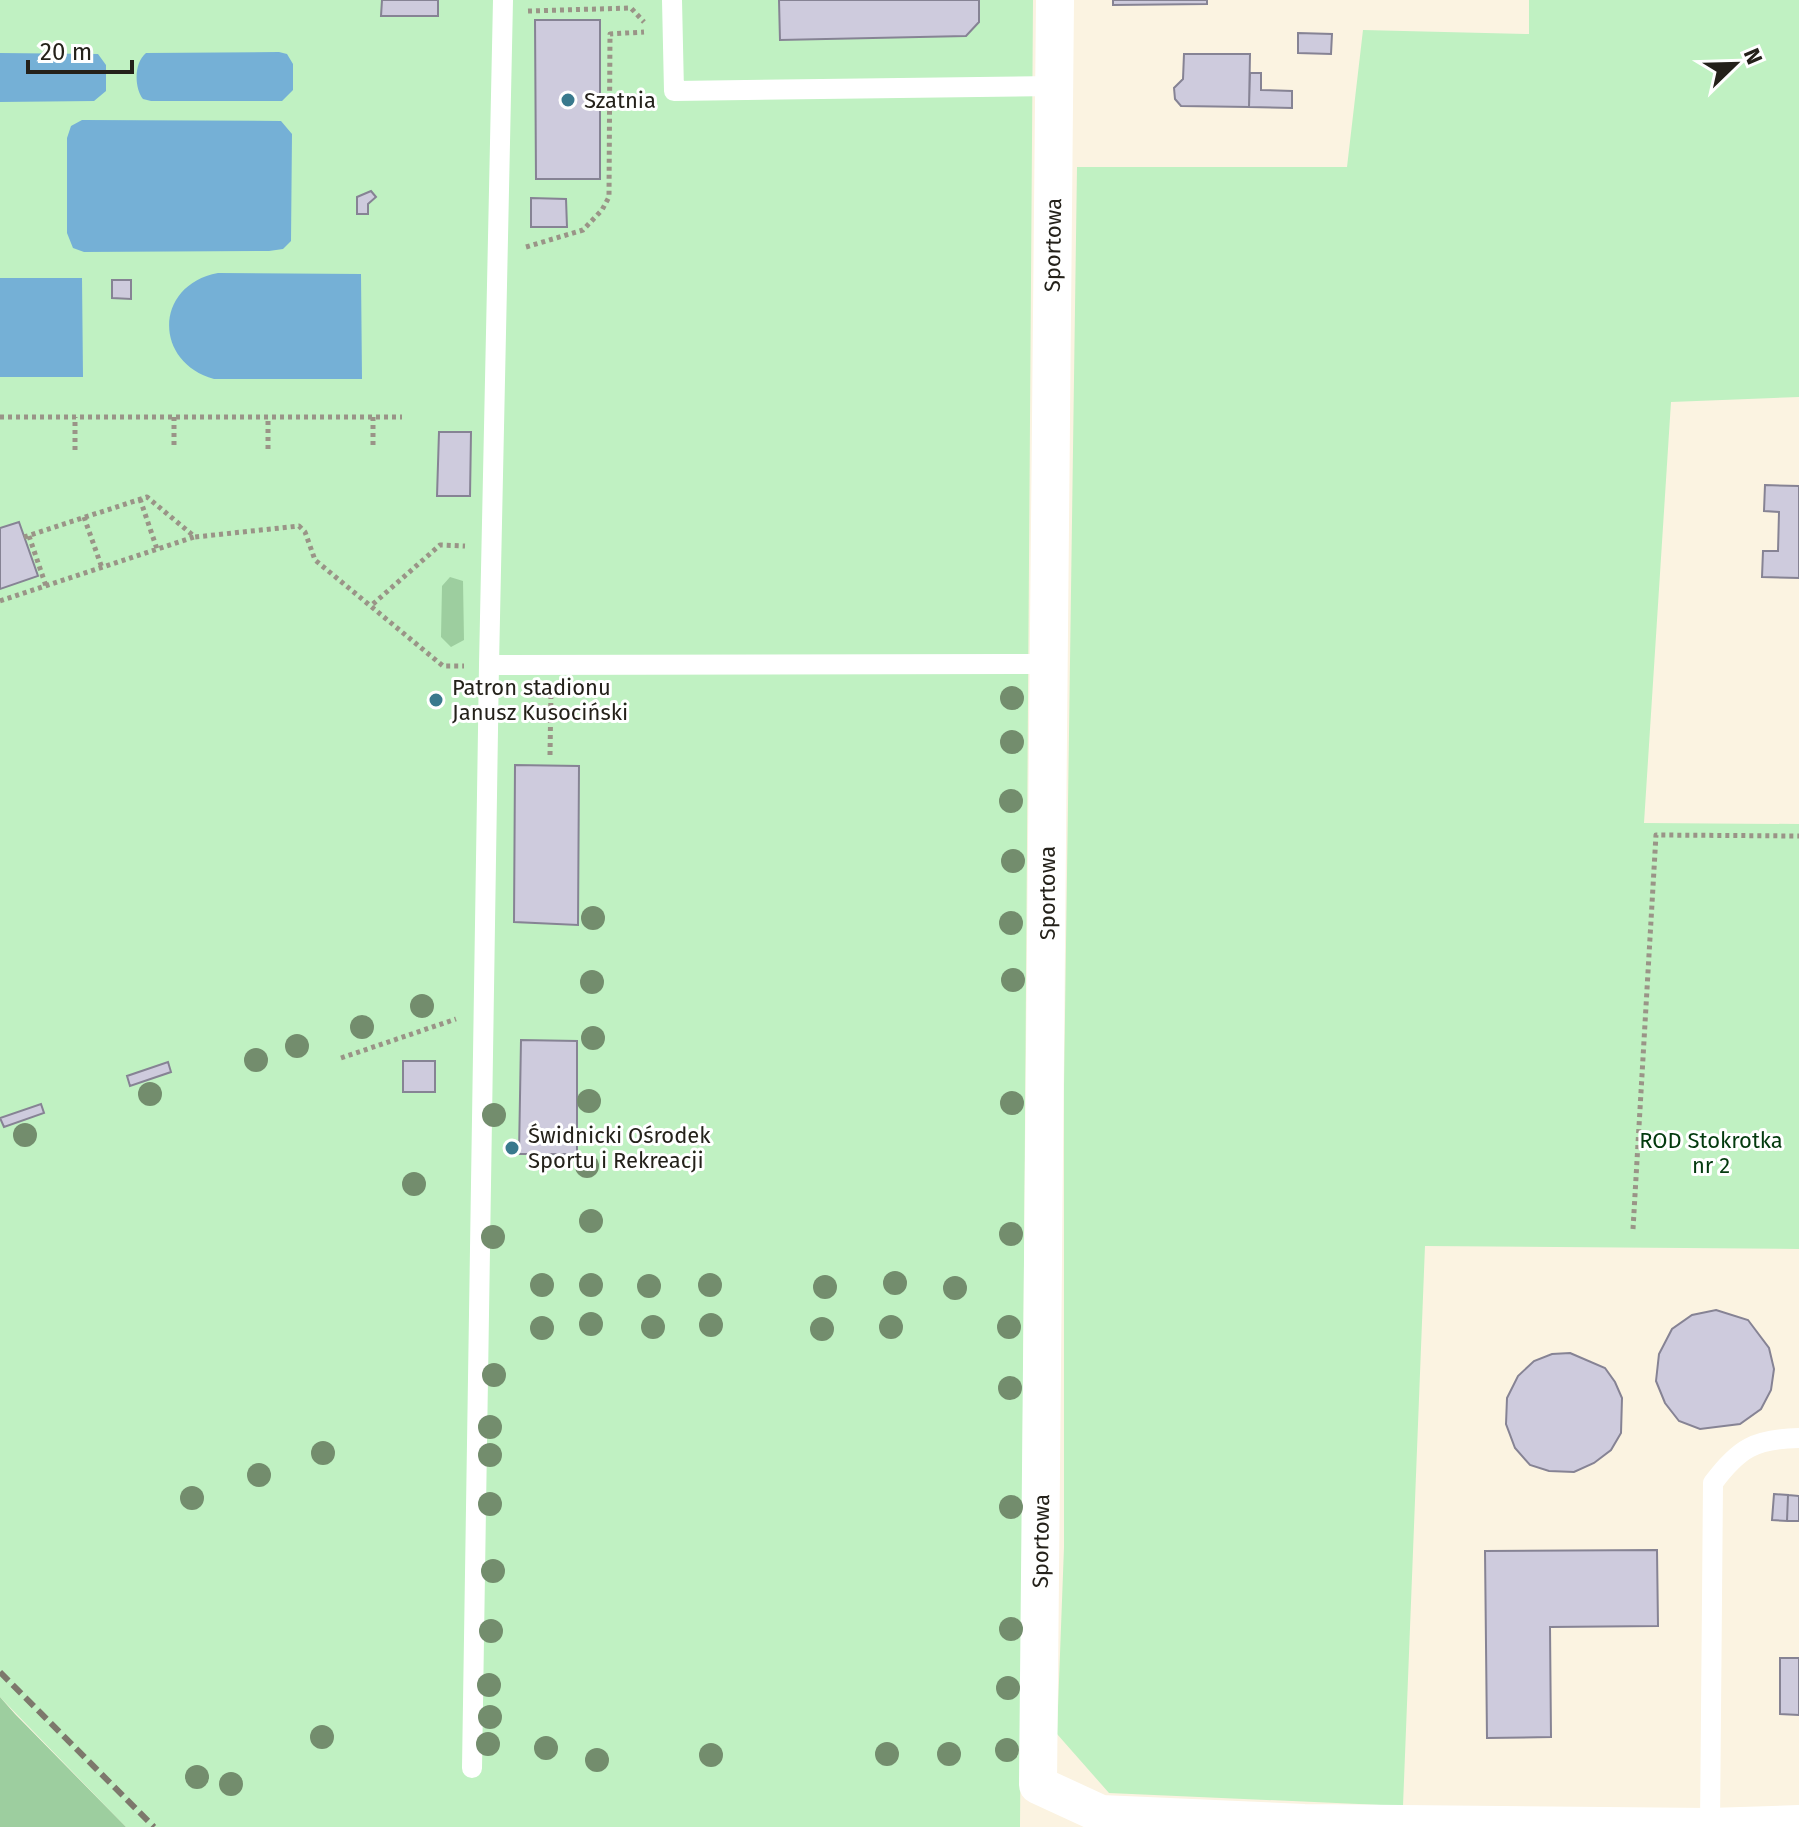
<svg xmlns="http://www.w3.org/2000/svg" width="1799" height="1827" font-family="'Fira Sans',sans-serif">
<rect width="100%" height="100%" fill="#fbf3e1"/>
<path fill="#c0f1c2" d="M0,0H1033L1020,1827H126L0,1697Z
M1529,0H1799V397L1671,402L1644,823L1799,824V1249L1425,1246L1403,1806L1109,1793L1057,1734L1064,1547V1086L1077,167H1347L1363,30L1529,34Z"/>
<path fill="#9dce9f" d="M450,577L463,581L464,640L451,647L441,637L442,586Z
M0,1697L15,1714L126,1827H0Z"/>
<path fill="#75b0d6" d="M279,52L287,54L293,64V90L282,101H151L143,99C134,87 134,63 146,53Z
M0,53L98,54L106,65V91L94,101L0,102Z
M82,120L281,121L292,134L291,241L283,249L269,251L84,252L73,248L67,233V138L71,126Z
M218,273L361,274L362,379H214C153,362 154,285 218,273Z
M0,278H82L83,377H0Z"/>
<path fill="#cecbdd" stroke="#868394" stroke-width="2" d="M382,0H438V16H381Z
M779,0H979V22L966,36L780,40Z
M1113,0H1207V4L1113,5Z
M535,20H600V179H536Z
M1298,33L1332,34L1331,54L1298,53Z
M1184,54H1250L1249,107L1181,106L1175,99L1174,88L1183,79Z
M1250,73H1261V90L1292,91V108L1249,107Z
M371,191L376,197L368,204V214H357V197Z
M531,198L566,199L567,227H531Z
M112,280H131V299L112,298Z
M439,432H471L470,496H437Z
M1765,485L1799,486V578L1762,577L1763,551H1778L1779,512L1764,511Z
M19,522L38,576L0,589V528Z
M515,765L579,766L578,925L514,922Z
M521,1040L577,1041V1154H519Z
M403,1061H435V1092H403Z
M168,1062L171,1072L130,1086L127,1076Z
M41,1104L44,1113L4,1127L0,1118Z
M1716,1310L1748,1320L1769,1348L1774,1369L1771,1390L1761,1409L1740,1424L1700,1429L1679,1421L1665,1403L1656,1381L1659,1354L1672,1329L1692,1315Z
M1570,1353L1605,1368L1615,1382L1622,1398L1621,1433L1611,1450L1594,1463L1574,1472L1549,1471L1530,1465L1515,1448L1506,1424L1507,1398L1518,1376L1534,1361L1552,1354Z
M1774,1494L1788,1495L1787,1521L1772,1520Z
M1788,1495L1799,1496V1521H1787Z
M1657,1550L1658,1626L1550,1627L1551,1737L1487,1738L1485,1551Z
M1780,1658H1799V1715L1780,1714Z"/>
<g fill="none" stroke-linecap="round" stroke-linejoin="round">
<path stroke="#9a9487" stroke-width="5" stroke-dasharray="4 4" stroke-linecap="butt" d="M528,11L631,8L644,22
M526,247L583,230L602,210L609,197L610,34L644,32
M0,417H402
M174,417V449
M373,417V449
M268,449V417
M75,450V417
M140,499L157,549
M84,517L102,568
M29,536L46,586
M24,537L147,497L195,537L299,526L305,532L315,560L443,666H464
M0,601L194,537
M373,604L440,545L465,546
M550,755L551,690
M341,1058L456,1019
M1633,1229L1656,835L1799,836"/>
<path stroke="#fff" stroke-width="20" d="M503,0L489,665L1047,664
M672,0L674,91L1055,86
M472,1768L489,665
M1710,1827L1713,1483C1739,1448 1755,1439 1799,1438"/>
<path stroke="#fff" stroke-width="38" d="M1055,0L1038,1785L1101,1814L1304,1823L1710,1827L1799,1824"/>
<path stroke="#7d786c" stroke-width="6" stroke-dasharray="12 6" stroke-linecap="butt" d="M0,1672L154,1827"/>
</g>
<g fill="#738d6d">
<circle cx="1012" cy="698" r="12"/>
<circle cx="1012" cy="742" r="12"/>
<circle cx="1011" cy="801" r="12"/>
<circle cx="1013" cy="861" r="12"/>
<circle cx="593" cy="918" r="12"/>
<circle cx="1011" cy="923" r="12"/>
<circle cx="1013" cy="980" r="12"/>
<circle cx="592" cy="982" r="12"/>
<circle cx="422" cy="1006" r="12"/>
<circle cx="362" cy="1027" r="12"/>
<circle cx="593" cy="1038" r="12"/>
<circle cx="297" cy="1046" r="12"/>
<circle cx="256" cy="1060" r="12"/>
<circle cx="150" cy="1094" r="12"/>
<circle cx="589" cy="1101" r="12"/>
<circle cx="1012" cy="1103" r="12"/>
<circle cx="494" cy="1115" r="12"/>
<circle cx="25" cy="1135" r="12"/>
<circle cx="587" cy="1166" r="12"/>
<circle cx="414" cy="1184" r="12"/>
<circle cx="591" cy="1221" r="12"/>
<circle cx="1011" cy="1234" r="12"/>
<circle cx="493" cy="1237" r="12"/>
<circle cx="895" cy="1283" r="12"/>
<circle cx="542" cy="1285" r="12"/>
<circle cx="591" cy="1285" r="12"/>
<circle cx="710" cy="1285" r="12"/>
<circle cx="649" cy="1286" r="12"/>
<circle cx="825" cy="1287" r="12"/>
<circle cx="955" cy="1288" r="12"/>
<circle cx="591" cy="1324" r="12"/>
<circle cx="711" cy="1325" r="12"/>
<circle cx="653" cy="1327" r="12"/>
<circle cx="891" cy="1327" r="12"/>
<circle cx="1009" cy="1327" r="12"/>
<circle cx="542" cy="1328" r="12"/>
<circle cx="822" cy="1329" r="12"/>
<circle cx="494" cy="1375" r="12"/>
<circle cx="1010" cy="1388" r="12"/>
<circle cx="490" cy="1427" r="12"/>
<circle cx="323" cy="1453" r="12"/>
<circle cx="490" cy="1455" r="12"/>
<circle cx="259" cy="1475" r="12"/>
<circle cx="192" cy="1498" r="12"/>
<circle cx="490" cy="1504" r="12"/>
<circle cx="1011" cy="1507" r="12"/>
<circle cx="493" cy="1571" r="12"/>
<circle cx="1011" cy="1629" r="12"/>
<circle cx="491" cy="1631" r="12"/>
<circle cx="489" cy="1685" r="12"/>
<circle cx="1008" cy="1688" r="12"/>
<circle cx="490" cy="1717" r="12"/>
<circle cx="322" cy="1737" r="12"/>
<circle cx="488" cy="1744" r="12"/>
<circle cx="546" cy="1748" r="12"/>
<circle cx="1007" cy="1750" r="12"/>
<circle cx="887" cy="1754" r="12"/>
<circle cx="949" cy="1754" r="12"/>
<circle cx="711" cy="1755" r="12"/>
<circle cx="597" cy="1760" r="12"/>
<circle cx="197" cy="1777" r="12"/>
<circle cx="231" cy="1784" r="12"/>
</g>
<g fill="#39798d" stroke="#fff" stroke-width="3">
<circle cx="568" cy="100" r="8"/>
<circle cx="436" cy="700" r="8"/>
<circle cx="512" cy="1148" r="8"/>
</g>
<g text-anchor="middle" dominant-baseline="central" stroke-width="6" stroke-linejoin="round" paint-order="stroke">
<g font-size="22" fill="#24211a" stroke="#fff" text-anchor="start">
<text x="584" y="100">Szatnia</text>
<text x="452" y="687">Patron stadionu<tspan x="452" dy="25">Janusz Kusociński</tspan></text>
<text x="528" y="1135">Świdnicki Ośrodek<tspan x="528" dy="25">Sportu i Rekreacji</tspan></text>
</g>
<g font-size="22" fill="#24211a" stroke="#fff">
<text transform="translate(1053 245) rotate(-89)">Sportowa</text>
<text transform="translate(1047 893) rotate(-90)">Sportowa</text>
<text transform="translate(1041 1541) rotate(-89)">Sportowa</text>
</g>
<g font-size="22" fill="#033a0e" stroke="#fff">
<text x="1711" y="1140">ROD Stokrotka<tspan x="1711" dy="25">nr 2</tspan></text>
</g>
</g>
<g transform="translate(1735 64) rotate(67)" stroke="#ffffff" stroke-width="6" paint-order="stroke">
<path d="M0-6L14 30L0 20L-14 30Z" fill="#24211a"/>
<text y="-12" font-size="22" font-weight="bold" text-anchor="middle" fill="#24211a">N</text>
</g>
<path d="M28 60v12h104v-12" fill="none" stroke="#24211a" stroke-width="4"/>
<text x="40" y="60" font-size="24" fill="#24211a" stroke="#ffffff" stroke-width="6" paint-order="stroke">20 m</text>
</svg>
